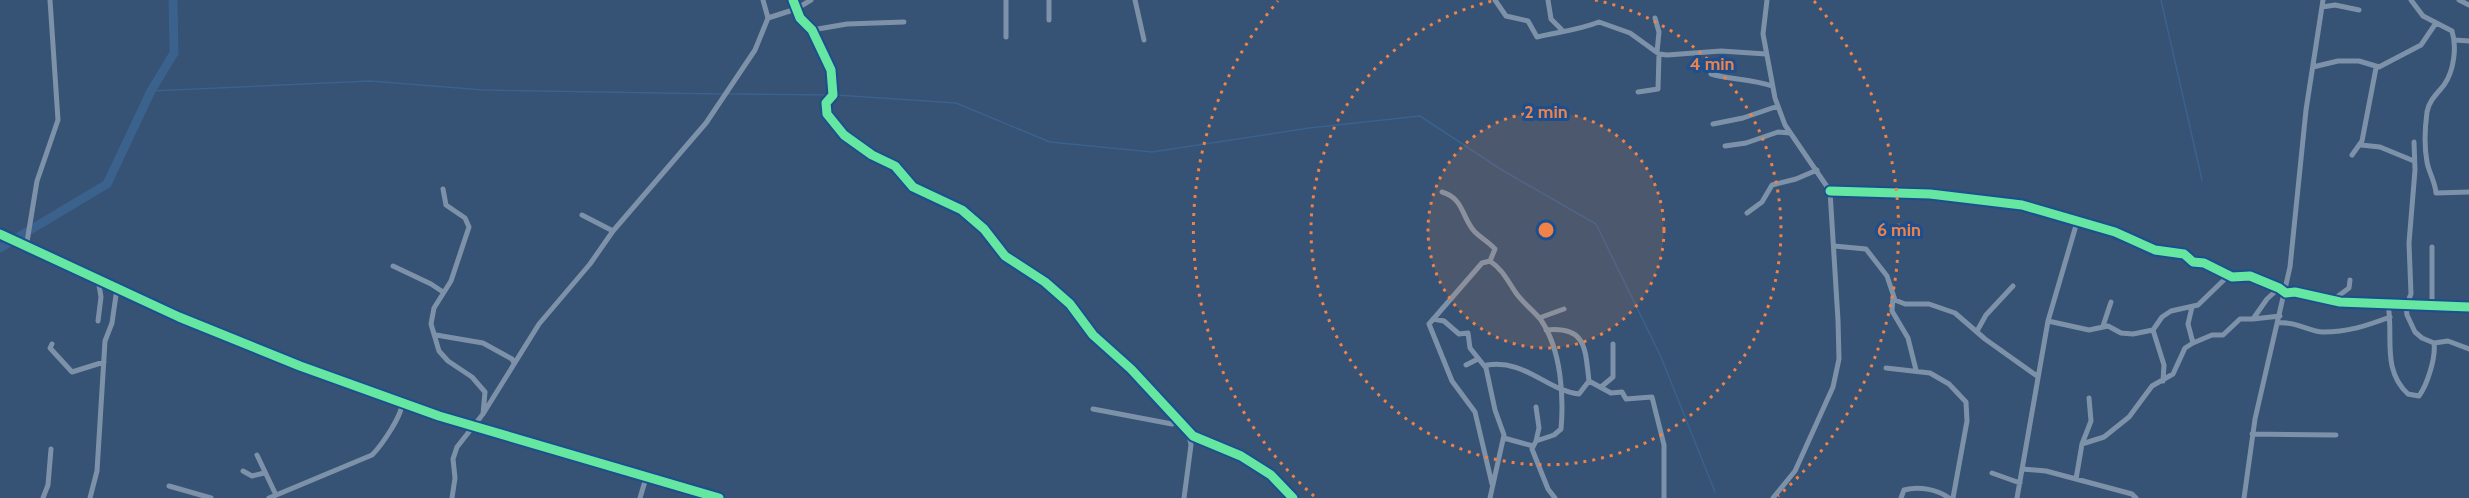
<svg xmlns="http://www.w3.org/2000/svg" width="2469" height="498" font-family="Cabin,sans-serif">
<rect width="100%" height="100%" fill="#365274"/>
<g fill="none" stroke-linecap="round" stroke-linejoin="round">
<path stroke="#3b618d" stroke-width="1.5" d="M2161,0L2202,180
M151,91L370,81L484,90L723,94
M728,94L831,95
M836,95L956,103L1050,142L1152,152L1309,128L1420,116L1502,170L1596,224L1661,357L1715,492"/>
<path stroke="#3b618d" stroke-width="9" d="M0,248L107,184L151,91L174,53L173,0"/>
<path stroke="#7d92a8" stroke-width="5" d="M763,0L768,18
M793,0L800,18L812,30L831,70L833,95L826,103L827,114L844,135L872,155L895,166L913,187L962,210L984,229L1005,256L1045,282L1070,304L1093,335L1131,369L1193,436L1241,456L1271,475L1293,498
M1006,0V37
M1049,0V20
M1135,0L1144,40
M1495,0L1506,16L1528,21L1537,37C1558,32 1579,30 1599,22L1630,33L1659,54L1667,55L1721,51L1766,54
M1548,0L1551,19L1562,30
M1767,0L1763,34L1775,98L1785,125L1830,191L1838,320L1839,359L1833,387L1795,471L1773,498
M2411,0L2423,16L2452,31C2457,47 2454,71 2444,85C2438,93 2429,100 2427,112C2425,127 2424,146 2427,162C2429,173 2435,181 2436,193L2469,192
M2459,0L2469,5
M2322,7L2335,5L2359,10
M1655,18L1659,32L1657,52
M812,30L847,24L904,22
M2455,40L2469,41
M2313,67L2338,61H2359L2379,67L2421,45L2436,23
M1711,74C1732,80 1751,79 1772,86
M1638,92L1658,89L1659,54
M1713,124L1743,118L1778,106
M2414,142L2415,170L2409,243L2411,294L2406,306L2407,315L2415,332L2422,338L2434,343L2448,341L2469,349
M2361,145L2380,147L2414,161
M1725,146L1746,143L1778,132L1790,133
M2352,155L2362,141L2376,68
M443,189L446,205L465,218L469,227L451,281L434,308L431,324L439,351L448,361L472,377L485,392L483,414
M1830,191L1930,194L2022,205L2115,232L2155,250L2184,254L2193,262L2204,263L2232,277L2250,276L2279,288L2286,293L2295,292L2340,302L2469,307
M1442,192C1464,198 1462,219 1475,232C1481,238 1489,242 1495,249L1490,261L1482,263L1429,324L1452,381L1475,412L1492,484
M1747,213L1762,202L1772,185L1796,179L1817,170
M582,215L613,231
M0,234L179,317L300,366L439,416L719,498
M1834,246L1866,249L1887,276L1895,300L1905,304H1929L1955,313L1985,339L2037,376
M26,248L37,181L58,120L50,0
M1490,261C1503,270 1507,280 1516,293C1523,303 1534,311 1541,320C1561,350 1564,395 1561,429L1554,435L1536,441L1532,449L1548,489L1555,498
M393,266L431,284L443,292
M1893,297L1892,311L1908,338L1916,370
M2333,300L2349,288L2350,280
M2388,305C2394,335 2381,369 2408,394L2419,396C2427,385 2436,358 2434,343
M2432,307V247
M1539,318L1564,309
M1433,319L1444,321L1459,334L1468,333L1470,348L1486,368L1495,410L1504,435L1490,498
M2253,319L2280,316
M98,321L101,297L98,279
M2048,321L2089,330L2108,326L2121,333L2133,334L2153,330L2162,317L2171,311L2198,305L2229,275
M2278,323C2296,321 2310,332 2323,332C2348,332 2366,326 2390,317
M2103,326L2111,302
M1546,330C1587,326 1585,349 1589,381
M2153,330L2164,365L2163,381
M1977,331L1986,315L2013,286
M436,335L483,343L512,359L514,363
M2193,343L2212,335H2223L2240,319H2253L2267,299L2279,288
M52,344L50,348L72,372L104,362
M1466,365L1478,359
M1486,368L1487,365C1525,359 1546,390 1579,394L1589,381L1611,393L1622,392L1626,399L1652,397L1664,445V498
M1886,368L1930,373L1949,384L1966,402L1967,421L1953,498
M1601,387L1613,377V344
M1093,409L1172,424L1177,421
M2252,434L2336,435
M1504,438L1533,446
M1536,441L1539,428L1536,407
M2082,444L2104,437L2129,417L2152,386L2173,374L2185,348L2193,343L2188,324L2192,307
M257,455L276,495
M2022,469L2046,471L2132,494L2136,498
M243,471L252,476L264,473
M1992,473L2020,483
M2076,479L2082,444L2091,421L2089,398
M169,486L211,498
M43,498L48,485L51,449
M90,498L97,471L105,341L112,323L117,288
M269,498L372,455C381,446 403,415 402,402
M452,498L455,478L453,459L457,447L483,414L539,324L590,264L613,231L706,123L755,50L768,18L796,9L811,0
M640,498L646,478
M1184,498L1191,445L1188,430
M1901,498L1904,490C1918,486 1937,489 1949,498
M2017,498L2048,321L2077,222
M2244,498L2255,419L2290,267L2306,110L2323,0"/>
<defs>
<path id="cycleway" d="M793,0L800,18L812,30L831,70L833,95L826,103L827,114L844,135L872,155L895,166L913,187L962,210L984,229L1005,256L1045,282L1070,304L1093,335L1131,369L1193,436L1241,456L1271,475L1293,498
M1830,191L1930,194L2022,205L2115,232L2155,250L2184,254L2193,262L2204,263L2232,277L2250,276L2279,288L2286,293L2295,292L2340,302L2469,307
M0,234L179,317L300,366L439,416L719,498"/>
</defs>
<use href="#cycleway" stroke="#1b4f8f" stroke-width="13"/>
<use href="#cycleway" stroke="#66e7a1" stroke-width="9"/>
</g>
<circle cx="1546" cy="230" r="118" fill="#ee8249" fill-opacity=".12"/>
<g fill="none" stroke="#ee8249" stroke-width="3" stroke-dasharray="3 6">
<circle cx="1546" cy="230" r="118"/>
<path d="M1595 0A235 235 0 1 1 1497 0"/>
<path d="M1314 496A353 353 0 0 1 1278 1M1814 1A353 353 0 0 1 1778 496"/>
</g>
<circle cx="1546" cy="230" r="9" fill="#ee8249" stroke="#1b4f8f" stroke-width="3"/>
<g font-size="18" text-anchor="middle" font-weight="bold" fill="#ee8249" stroke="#1b4f8f" stroke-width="6" stroke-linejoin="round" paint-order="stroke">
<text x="1712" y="70">4 min</text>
<text x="1546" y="118">2 min</text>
<text x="1899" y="236">6 min</text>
</g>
</svg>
